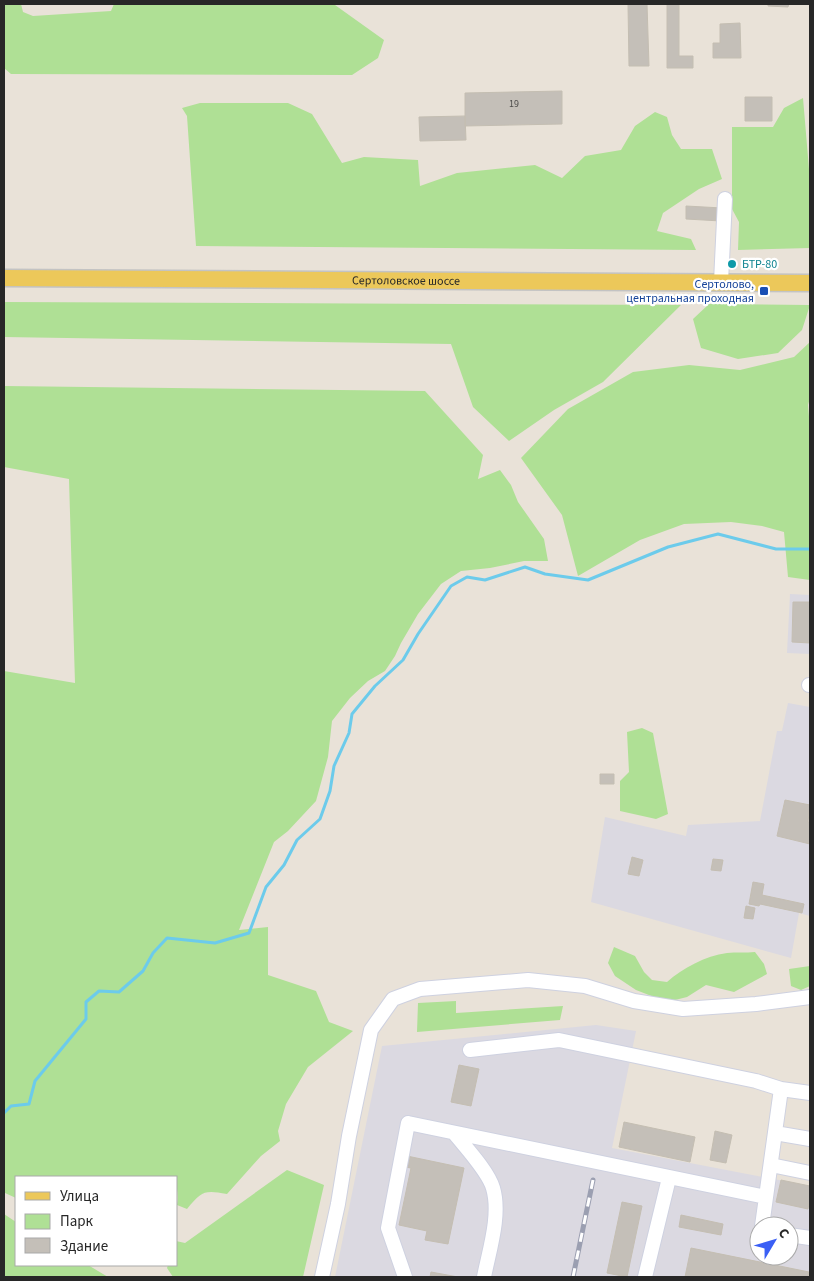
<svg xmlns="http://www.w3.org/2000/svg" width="814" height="1281" font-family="'Source Sans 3',sans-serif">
<rect width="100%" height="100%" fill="#e9e2d8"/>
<path fill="#dbd9e1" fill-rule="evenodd" d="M790,594L810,595V654L787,653Z
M788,703L810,707V916L799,913L791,958L591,902L605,817L686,836L688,825L760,821L777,731H782Z
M596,1025L636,1031L612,1148L810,1186V1277H335L382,1046ZM759,1226H789V1256H759Z"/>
<path fill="#afe095" d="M4,4H21L23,12L33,16L111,11L114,4L335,5L384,40L378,58L352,75L11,74L4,68Z
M803,98L809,169H810V248L738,250L739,222L732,209V127H773L784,108Z
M200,103H288L312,114L342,163L364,157L418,160L420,186L457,173L535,165L562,178L585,156L621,150L635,126L655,112L667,117L672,135L681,149H712L722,179L699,189L663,213L657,231L691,239L696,250L196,246L187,116L182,108Z
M4,302L681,305L603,382L554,410L509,441L473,407L451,344L4,337Z
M709,304L810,305L802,330L778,353L738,359L701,348L693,319Z
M810,342V398L808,405L810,428V580L788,577L784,532L762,526L731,522L684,524L640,540L578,576L562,515L521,458L568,409L633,372L689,365L740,370L794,357Z
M4,386L425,391L483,455L478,479L500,470L511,485L518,502L544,539L548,561H524L490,568L461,571L441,584L418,614L401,643L395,656L385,671L368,681L350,698L332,721L328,757L316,801L288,831L274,842L239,930L268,927V975L316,991L329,1022L353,1031L308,1067L286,1104L278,1131L280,1141L261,1156L227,1194C204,1190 202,1191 187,1209L177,1205C179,1195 176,1187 176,1177H16V1198L5,1193L4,1197V671L75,683L69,479L4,467Z
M642,728L653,733L668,814L656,819L620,811V781L629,772L627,732Z
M614,947L635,956L644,972L652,980L667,982C683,968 705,956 727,953C736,952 746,953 755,952L764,964L767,974L734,992L706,985L687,997L667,1002L636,990L615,976L608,963Z
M810,966V986L801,990L791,986L789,969Z
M456,1001V1013L563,1006L560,1020L417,1032L418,1003Z
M287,1170L324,1185L303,1277H173L167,1268L168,1265H176V1241L185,1243Z
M4,1214L16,1222V1265H88L108,1277H4Z"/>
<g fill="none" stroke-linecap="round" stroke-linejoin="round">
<path stroke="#6ccbeb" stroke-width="3" d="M4,1113L11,1106L29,1104L35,1081L86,1019V1002L99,991L119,992L143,971L153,953L167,938L215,943L249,933L266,887L284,865L297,840L320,819L330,791L334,766L349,733L352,714L375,686L403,660L418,634L451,586L467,577L485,580L525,567L545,574L588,580L668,547L718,534L776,549H810"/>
</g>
<path fill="#c4bfb8" stroke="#c4beb2" d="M628,4H647L649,66H629Z
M667,4H679V56H693V68H667Z
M768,4H789L788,7L768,6Z
M740,23L741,58H713V43H720V24Z
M562,91V124L465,126V93Z
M745,97H772V121H745Z
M465,116L466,140L420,141L419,117Z
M686,206L722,208L721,221L686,219Z
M793,602H810V643L792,642Z
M600,774H614V784H600Z
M785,800L810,805L808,822H810V844L777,836Z
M632,857L643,860L639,876L628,874Z
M713,859L723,860L721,871L711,870Z
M753,882L764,884L762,895L804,904L802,913L760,904L759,906L749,904Z
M746,906L755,908L753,919L744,918Z
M459,1065L479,1069L471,1106L451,1102Z
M624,1122L695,1137L690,1162L619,1147Z
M715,1131L732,1135L726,1163L710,1160Z
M407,1156L464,1168L448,1244L425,1240L427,1231L399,1225L411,1168L405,1167Z
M781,1180L810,1186V1204H809L808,1209L776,1202Z
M622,1202L642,1206L627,1277L607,1273Z
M681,1215L723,1224L721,1235L679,1227Z
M691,1248L809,1272L808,1277H685Z
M431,1272L458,1277H430Z"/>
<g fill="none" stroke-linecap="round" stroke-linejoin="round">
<defs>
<path id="minor" d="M721,282L725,199
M809,685H810
M470,1050L559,1040L756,1081L781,1089
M775,1133L810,1139
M455,1134C466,1148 488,1171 493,1188C501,1215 489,1251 484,1277
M771,1165L810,1173
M762,1226L781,1089L810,1093
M789,1235L810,1238
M322,1277L338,1204L349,1136L371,1030L393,999L420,989L528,980L585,986L634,1001L683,1009L756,1004L810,997
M405,1277L388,1228L408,1123L766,1197
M645,1277L669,1178"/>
<g id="major">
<path id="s1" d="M4,278L810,283"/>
</g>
</defs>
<use href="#minor" stroke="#ced1e0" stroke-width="16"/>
<use href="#major" stroke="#c3c3c3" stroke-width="19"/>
<use href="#minor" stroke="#fff" stroke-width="14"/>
<use href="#major" stroke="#ecc85a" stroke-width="16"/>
<defs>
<path id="rail" d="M573,1277L593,1180"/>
</defs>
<use href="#rail" stroke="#9b9fb1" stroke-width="5"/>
<use href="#rail" stroke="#fff" stroke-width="3" stroke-dasharray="9" stroke-linecap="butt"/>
</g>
<circle fill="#0f9aa8" stroke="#fff" stroke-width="2" cx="732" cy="264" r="5"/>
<rect fill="#1a4fb4" stroke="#fff" stroke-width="2" x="759" y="286" width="10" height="10" rx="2.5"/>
<g text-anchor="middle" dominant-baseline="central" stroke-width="4.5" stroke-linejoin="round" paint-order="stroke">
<g font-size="10" fill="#4e4d4b">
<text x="514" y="104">19</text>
</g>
<g font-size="12" fill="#0d838f" stroke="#fff" text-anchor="start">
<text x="742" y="264">БТР-80</text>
</g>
<g font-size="12" fill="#272727" stroke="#fff">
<text stroke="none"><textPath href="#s1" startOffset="402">Сертоловское шоссе</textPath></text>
</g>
<g font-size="12" fill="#164399" stroke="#fff" text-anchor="end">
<text x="754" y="284">Сертолово,<tspan x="754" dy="14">центральная проходная</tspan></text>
</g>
</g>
<rect width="814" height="1281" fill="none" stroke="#272727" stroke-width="10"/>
<rect x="15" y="1176" width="162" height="90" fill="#ffffff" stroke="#a9a9a9"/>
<rect x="25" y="1192" width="25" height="8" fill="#ecc85a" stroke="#a9a9a9"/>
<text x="60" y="1201" font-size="15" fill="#272727">Улица</text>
<rect x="25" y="1214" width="25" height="15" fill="#afe095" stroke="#a9a9a9"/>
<text x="60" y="1226" font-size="15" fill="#272727">Парк</text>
<rect x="25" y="1238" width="25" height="15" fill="#c4bfb8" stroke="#a9a9a9"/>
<text x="60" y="1251" font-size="15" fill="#272727">Здание</text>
<g transform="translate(774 1241) rotate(52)"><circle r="24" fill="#ffffff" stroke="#a9a9a9"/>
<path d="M0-4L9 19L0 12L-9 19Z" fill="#3a5ff5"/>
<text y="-8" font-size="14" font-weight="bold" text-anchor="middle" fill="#272727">С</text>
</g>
</svg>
